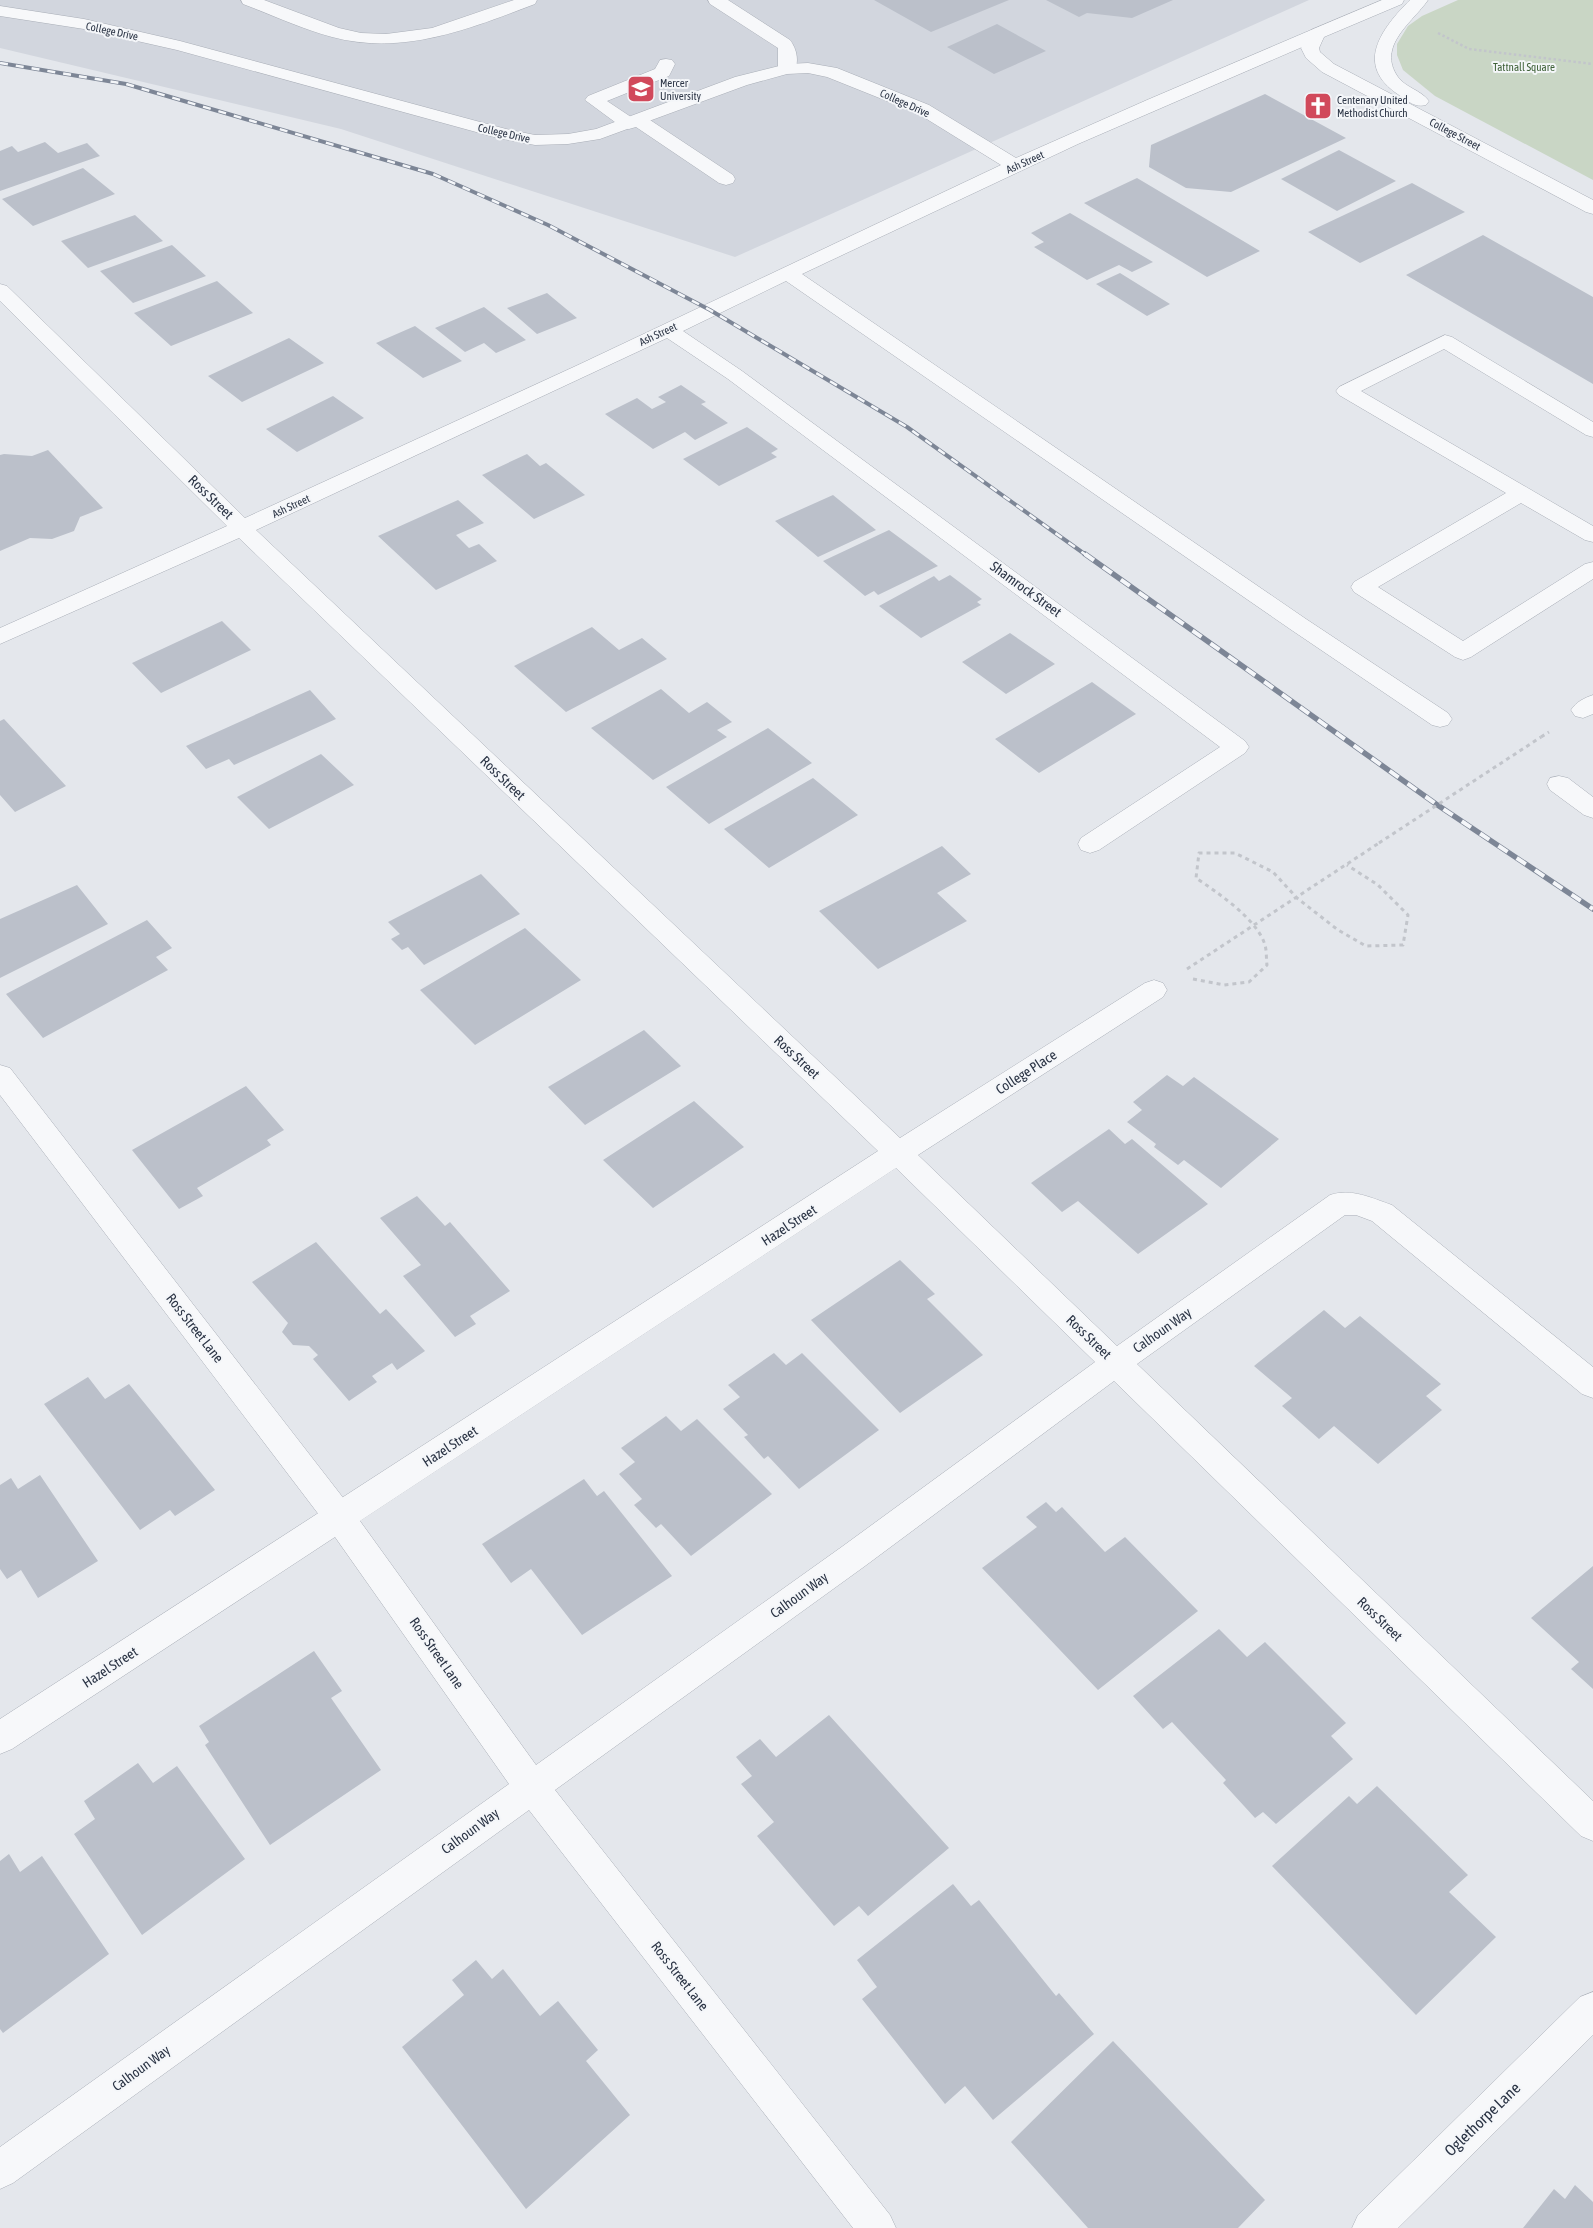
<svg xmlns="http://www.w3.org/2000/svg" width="1593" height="2228" font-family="'Asap Condensed',sans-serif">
<rect width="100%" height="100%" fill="#e4e7ec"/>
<path fill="#d2d6de" d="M0,0H1309L735,257L341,129L0,48Z"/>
<path fill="#c9d6c5" d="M1458,0H1593V180L1435,96L1403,70L1397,55V44L1408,26L1422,16Z"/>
<path fill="#bbc0ca" d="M874,0H1009L931,32Z
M1046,0H1173L1132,18L1087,13L1079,17Z
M997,24L1046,51L994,74L947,47Z
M1265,94L1346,138L1231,192L1186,188L1149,167L1151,145Z
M45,142L58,153L87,143L100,156L0,191V151L12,146L18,152Z
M1339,150L1396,181L1337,211L1281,179Z
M83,168L115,194L33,226L2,199Z
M1137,178L1260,251L1207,277L1084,203Z
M1412,183L1465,212L1360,263L1308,232Z
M1070,213L1153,262L1132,272L1119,265L1087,280L1034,247L1044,242L1031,233Z
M135,215L163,241L88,268L61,241Z
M1483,235L1593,297V384L1406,275Z
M172,245L206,276L133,303L100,271Z
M1120,273L1170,304L1147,316L1096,284Z
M217,281L253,313L171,346L134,313Z
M547,293L577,318L537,334L507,308Z
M484,307L526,340L496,353L484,343L465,352L435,328Z
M415,326L462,361L423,378L376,343Z
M289,338L324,363L242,402L208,376Z
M681,385L706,402L701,404L728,423L695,440L685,432L653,449L605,414L637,398L652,409L666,402L658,397Z
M333,396L364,418L297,452L266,429Z
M747,427L778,449L771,453L777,457L719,486L683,459Z
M48,450L103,508L80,517L74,531L52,539L30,538L0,551V455L4,454L32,456Z
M527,454L540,466L546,463L585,495L534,519L482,475Z
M833,495L876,530L818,557L775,521Z
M458,500L484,523L456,535L469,548L479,544L497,561L436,590L378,536Z
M889,530L938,566L878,595L874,591L865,596L823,561Z
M950,575L982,599L977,602L981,605L921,638L879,606L934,576L939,581Z
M222,621L251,650L161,693L132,663Z
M592,627L619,650L642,638L667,659L566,712L514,666Z
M1010,633L1055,664L1006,694L962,662Z
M1092,682L1136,714L1039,773L995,739Z
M661,689L689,713L707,702L732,722L717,730L727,737L653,780L591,728Z
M310,690L336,719L234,765L229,759L206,769L186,746Z
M4,719L66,786L15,812L0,795V721Z
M768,728L812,763L709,824L666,787Z
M321,754L354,785L269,829L237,797Z
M813,778L858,815L769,868L724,829Z
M942,846L971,874L937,893L967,921L878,969L819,911Z
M481,874L520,914L424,965L408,947L402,950L391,939L400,934L388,922Z
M77,885L108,924L0,978V919Z
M147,920L172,948L156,957L168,970L43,1038L6,994Z
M525,928L581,980L475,1045L420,990Z
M644,1030L681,1066L585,1125L548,1087Z
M1167,1075L1183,1086L1194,1077L1279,1139L1221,1188L1184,1160L1178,1165L1154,1147L1156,1144L1127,1122L1142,1110L1133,1102Z
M246,1086L284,1130L267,1140L271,1145L197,1188L203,1196L179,1209L132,1150Z
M694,1101L744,1147L653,1208L603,1160Z
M1109,1129L1125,1144L1132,1139L1208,1204L1138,1254L1078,1201L1062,1212L1031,1183Z
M417,1196L445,1226L450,1222L510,1291L470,1316L476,1324L455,1337L403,1276L421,1265L380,1218Z
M316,1242L380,1314L386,1309L425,1351L397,1370L392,1363L372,1376L377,1382L349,1401L313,1359L318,1355L309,1346L293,1345L282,1332L288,1323L252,1282Z
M900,1260L935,1294L927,1299L983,1355L900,1413L811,1320Z
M1324,1310L1345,1328L1360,1316L1441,1384L1426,1396L1442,1410L1378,1464L1334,1426L1319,1439L1282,1406L1292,1398L1254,1366Z
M774,1353L786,1365L802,1353L879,1430L799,1489L768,1456L764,1459L744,1437L748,1435L723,1409L740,1397L728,1385Z
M88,1377L105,1399L129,1384L215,1490L175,1516L170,1510L140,1530L44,1404Z
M666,1416L681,1431L697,1419L772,1494L691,1556L661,1524L656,1528L634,1505L642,1499L619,1474L635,1462L621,1448Z
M40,1475L98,1561L38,1598L21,1570L7,1579L0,1569V1485L11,1478L18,1489Z
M584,1479L597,1496L604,1491L672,1576L582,1635L531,1569L511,1583L482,1544Z
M1046,1502L1056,1512L1062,1507L1105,1552L1125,1537L1198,1611L1098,1690L982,1568L1037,1527L1026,1517Z
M1593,1566V1689L1571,1669L1579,1662L1531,1618Z
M1219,1629L1247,1657L1265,1642L1346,1723L1331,1736L1353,1759L1276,1824L1263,1812L1255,1818L1223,1783L1226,1780L1172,1722L1163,1729L1133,1696Z
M314,1651L342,1691L331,1698L381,1770L270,1845L205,1745L209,1742L199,1726Z
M829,1715L949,1848L868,1916L859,1906L834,1926L757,1836L774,1822L741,1784L752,1776L736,1757L760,1739L776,1757Z
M138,1763L153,1783L177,1766L245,1859L142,1935L74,1834L95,1819L84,1801Z
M1377,1786L1468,1875L1449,1892L1496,1937L1416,2015L1272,1866L1349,1796L1357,1804Z
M9,1854L20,1872L42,1856L109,1954L3,2033L0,2029V1861Z
M953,1884L971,1906L979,1900L1056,1996L1059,1993L1094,2034L993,2120L965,2086L945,2104L862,1999L877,1987L857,1960Z
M476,1960L492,1979L503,1969L540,2016L558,2001L598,2050L586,2061L630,2115L526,2209L402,2047L464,1995L452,1980Z
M1113,2041L1265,2200L1238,2228H1088L1011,2142Z
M1575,2185L1593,2202V2228H1523L1554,2189L1565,2199Z"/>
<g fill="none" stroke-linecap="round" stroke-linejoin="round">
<defs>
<path id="service" d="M241,0H264L339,28L361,33L386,34L432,28L514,0H537L535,4C469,29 403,56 332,37C302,29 272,15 243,4Z
M708,0H728L790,40C797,49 800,63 793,73H781L778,69V48L710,4Z
M666,59L672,60L675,64L669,76L607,101L631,117L638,115L644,116L733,175L735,179L733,183L726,185L719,183L636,127L629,129L623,128L585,100L588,96L655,69L660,60Z
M1445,335L1452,337L1593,422V437L1586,435L1444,349L1361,391L1593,526V542L1585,540L1521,503L1378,587L1463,641L1585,564L1593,562V579L1471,657L1463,660L1455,657L1354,592L1351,587L1354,582L1506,493L1339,395L1336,391L1339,387Z
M1559,776L1568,778L1593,797V818L1584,815L1550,790L1547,784L1550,778Z
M0,1065L10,1068L351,1508L356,1518L351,1528L340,1532L329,1528L0,1095Z"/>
<path id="minor" d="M0,6L84,19L180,41L506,129L535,135L568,134L596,129L735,77L787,64L808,63L837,68L929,105L1016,158L1147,100L1311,30H1323L1326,34L1323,38L1078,144L802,274L1306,619L1448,713L1452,719L1448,725L1440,727L1432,725L1290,629L786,281L683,331L742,371L1245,741L1249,747L1245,753L1099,850L1090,853L1081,850L1078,844L1081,838L1220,747L728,379L667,338L256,530L900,1138L1145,983L1154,980L1163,983L1167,990L1163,997L918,1155L1117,1346L1330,1195C1352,1188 1371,1198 1392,1205L1593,1367V1398L1582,1394L1372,1221L1356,1215H1345L1137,1364L1593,1801V1841L1581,1836L1114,1381L865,1566L555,1790L890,2215L896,2228H853L529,1810L13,2183L0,2189V2147L509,1784L335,1537L12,1749L0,1754V1719L878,1151L239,538L0,644V628L227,526L0,301V284L7,286L245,518L578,365L1001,165L917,113L827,77L808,73L787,74L747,85L600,139L568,144L535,145L498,138L177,50L84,29L0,16ZM896,1168L1095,1362L843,1546L536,1765L360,1521Z
M1593,695V714L1583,718L1575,716L1571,710C1576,702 1584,698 1593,695Z
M1593,1992V2035L1398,2228H1352L1358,2215L1580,1997Z"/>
<path id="tertiary" d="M1382,0H1404L1402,4L1324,37L1319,48L1320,52L1334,64L1593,200V214L1586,212L1322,72L1306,58L1301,48L1311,30Z
M1410,0H1428C1413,22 1376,46 1398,77C1406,88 1421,90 1429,101L1426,105C1415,108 1408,101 1399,95C1353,65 1382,28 1410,0Z"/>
</defs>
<use href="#service" stroke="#a9aeb7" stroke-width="1"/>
<use href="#minor" stroke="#a9aeb7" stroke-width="1"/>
<use href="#tertiary" stroke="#a9aeb7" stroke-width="1"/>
<path stroke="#c2c5cb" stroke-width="2.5" stroke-dasharray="2.5 2.5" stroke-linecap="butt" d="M1438,33L1469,49L1593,64"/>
<path stroke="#c2c5cb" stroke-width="3" stroke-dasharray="4 4" stroke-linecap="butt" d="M1541,737L1549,732
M1187,969L1379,843
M1193,979L1224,985L1249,982L1267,965C1266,958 1267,949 1264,942C1254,917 1218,893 1196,878L1199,853H1235L1273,872L1297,898L1338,930L1366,946L1403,945L1408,915L1378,885L1347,865"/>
<use href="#service" fill="#f7f8fa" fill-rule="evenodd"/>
<use href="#minor" fill="#f7f8fa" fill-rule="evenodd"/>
<use href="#tertiary" fill="#f7f8fa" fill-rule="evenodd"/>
<defs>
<path id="rail-far1" d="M0,63L126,84L433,174L548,225L710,310L907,427L1086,555"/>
<path id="rail" d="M1085,554L1436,804L1593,909"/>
</defs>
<use href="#rail-far1" stroke="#7d8696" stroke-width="4"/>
<use href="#rail" stroke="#7d8696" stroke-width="5.5"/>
<use href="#rail-far1" stroke="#f4f6f9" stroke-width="2.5" stroke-dasharray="8" stroke-linecap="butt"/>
<use href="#rail" stroke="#f4f6f9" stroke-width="4" stroke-dasharray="11" stroke-linecap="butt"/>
<path stroke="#c2c5cb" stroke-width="3" stroke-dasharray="4 4" stroke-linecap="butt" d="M1379,843L1541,737"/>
</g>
<defs>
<symbol id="university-square" viewBox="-11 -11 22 22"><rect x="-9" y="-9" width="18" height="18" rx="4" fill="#d1495b" stroke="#f4f6f9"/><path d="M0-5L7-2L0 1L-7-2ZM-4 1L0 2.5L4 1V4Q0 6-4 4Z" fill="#fff"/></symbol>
<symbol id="church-square" viewBox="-11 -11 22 22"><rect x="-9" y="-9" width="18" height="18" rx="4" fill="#d1495b" stroke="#f4f6f9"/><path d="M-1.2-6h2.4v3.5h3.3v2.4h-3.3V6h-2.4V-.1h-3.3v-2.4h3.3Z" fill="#fff"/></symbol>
</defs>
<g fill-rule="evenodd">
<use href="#university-square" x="625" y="73" width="32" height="32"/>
<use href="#church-square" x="1302" y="90" width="32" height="32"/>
</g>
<g text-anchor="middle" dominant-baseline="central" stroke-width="4" stroke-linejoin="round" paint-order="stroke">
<g font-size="11" fill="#2b3445" stroke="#f4f6f9">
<text transform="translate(112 31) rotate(12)">College Drive</text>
<text transform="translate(905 103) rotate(24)">College Drive</text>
<text transform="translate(504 133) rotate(13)">College Drive</text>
<text transform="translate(1455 134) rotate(28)">College Street</text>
<text transform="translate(1025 162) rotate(-24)">Ash Street</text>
<text transform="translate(658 334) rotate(-25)">Ash Street</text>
<text transform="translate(291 506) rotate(-25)">Ash Street</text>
</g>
<g font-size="11" fill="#3f6138" stroke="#f4f6f9">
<text x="1524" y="67">Tattnall Square</text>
</g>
<g font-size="11" fill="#2b3445" stroke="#f4f6f9" text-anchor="start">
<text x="660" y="83">Mercer<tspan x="660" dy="13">University</tspan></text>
<text x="1337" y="100">Centenary United<tspan x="1337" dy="13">Methodist Church</tspan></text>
</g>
<g font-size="14" fill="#2b3445" stroke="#f4f6f9">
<text transform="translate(211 497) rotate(44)">Ross Street</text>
<text transform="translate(1026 589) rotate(36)">Shamrock Street</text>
<text transform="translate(503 778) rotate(44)">Ross Street</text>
<text transform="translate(797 1057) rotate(43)">Ross Street</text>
<text transform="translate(1026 1072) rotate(-33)">College Place</text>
<text transform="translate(789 1225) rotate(-33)">Hazel Street</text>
<text transform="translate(195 1328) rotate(52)">Ross Street Lane</text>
<text transform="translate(1162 1330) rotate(-35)">Calhoun Way</text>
<text transform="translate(1089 1337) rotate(44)">Ross Street</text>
<text transform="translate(450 1446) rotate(-33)">Hazel Street</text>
<text transform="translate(799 1595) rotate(-36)">Calhoun Way</text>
<text transform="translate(1380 1619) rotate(44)">Ross Street</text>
<text transform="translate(437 1653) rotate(55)">Ross Street Lane</text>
<text transform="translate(110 1667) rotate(-33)">Hazel Street</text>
<text transform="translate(470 1831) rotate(-36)">Calhoun Way</text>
<text transform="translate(680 1976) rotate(52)">Ross Street Lane</text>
<text transform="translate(141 2068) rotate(-36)">Calhoun Way</text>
</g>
<g font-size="16" fill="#2b3445" stroke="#f4f6f9">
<text transform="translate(1482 2119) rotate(-44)">Oglethorpe Lane</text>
</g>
</g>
</svg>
